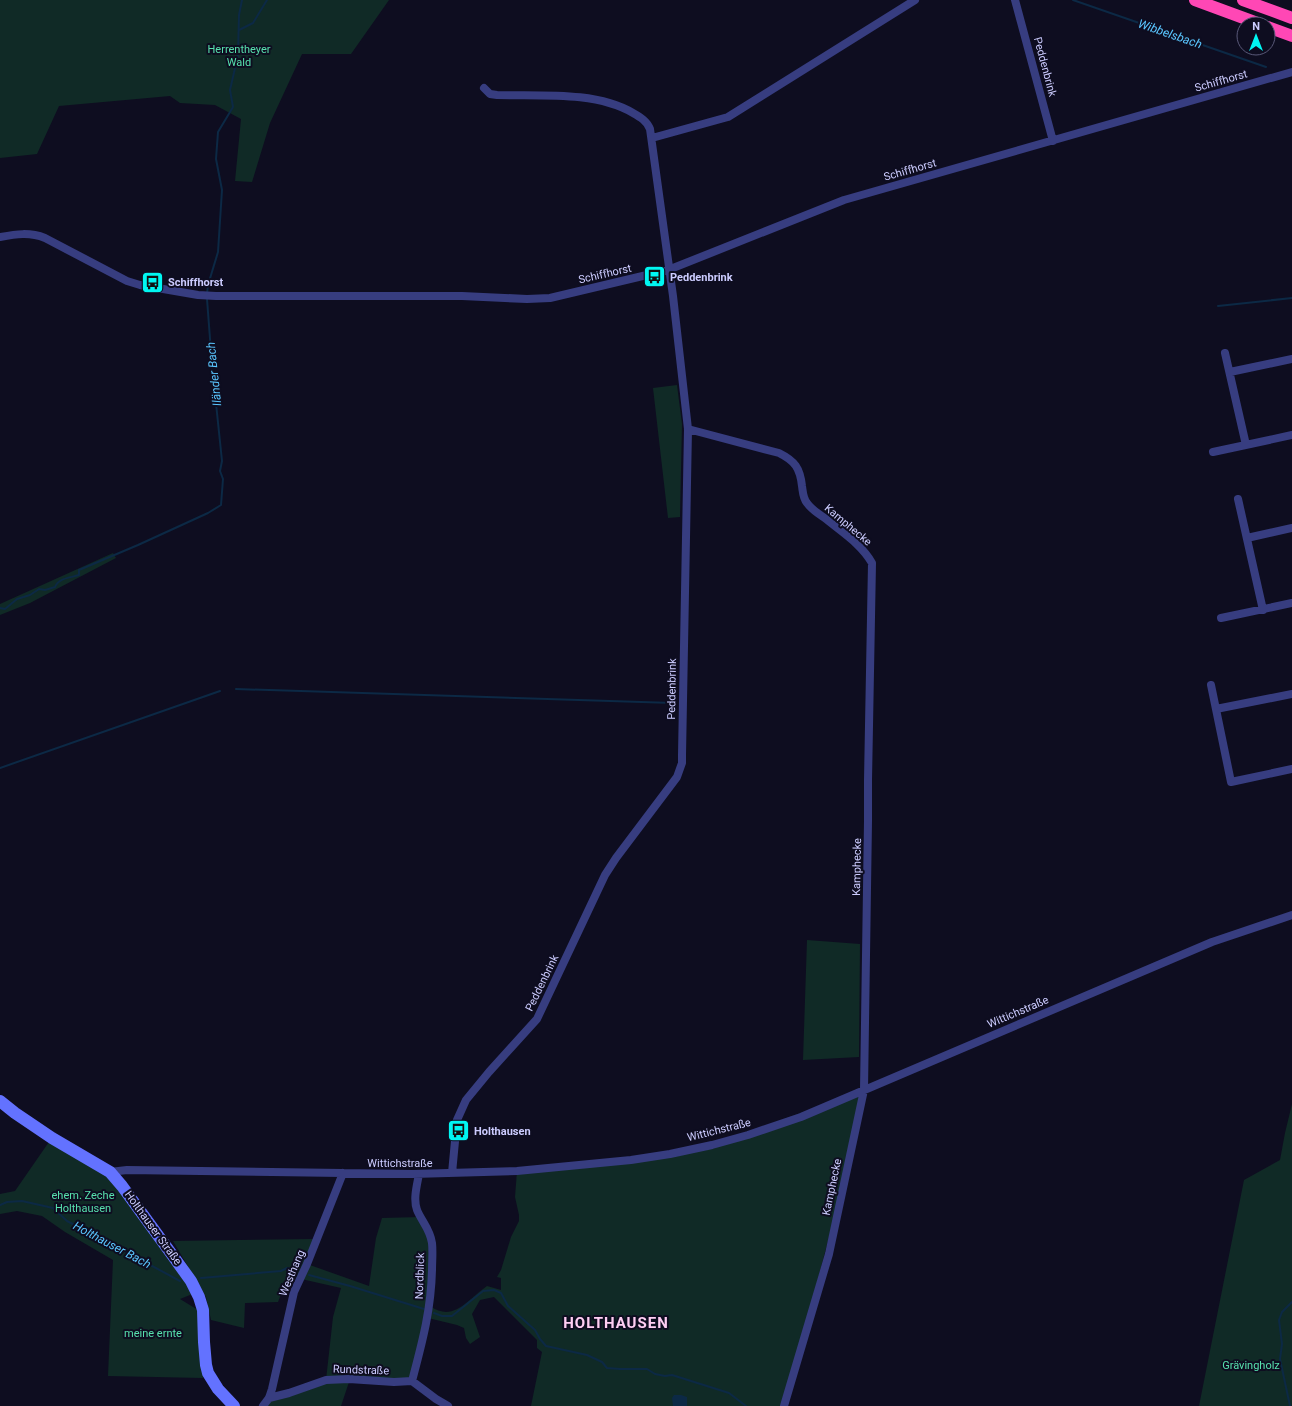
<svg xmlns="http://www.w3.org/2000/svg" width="1292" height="1406" font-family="Roboto,sans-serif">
<rect width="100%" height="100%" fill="#0e0d20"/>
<path fill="#102a26" d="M0,0H389L351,54H302L270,123L252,182L235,181L241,119L215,105L180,103L170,96L59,106L37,154L0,158Z
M677,385L682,424L680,517L668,518L653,388Z
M113,553L116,558L30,603L0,615V604Z
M807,940L860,944L859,1057L803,1060Z
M864,1090L845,1177L784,1406H531L542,1352L537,1348V1340L494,1297L480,1300L472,1314L480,1337L470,1344L466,1338L464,1328L457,1325L428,1318L412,1381L350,1379L341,1406H263L269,1398L326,1380L333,1317L341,1288L288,1276L278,1302L245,1303L244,1328L211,1320L206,1297L173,1241L315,1239L307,1264L369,1286L376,1238L382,1218L421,1217L431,1237L430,1306C454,1323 468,1299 487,1286L501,1290V1278L497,1277L501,1270L511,1237L519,1221V1215L515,1197L517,1171L559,1167L712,1145Z
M1292,1104V1406H1199L1244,1180L1280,1160L1285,1133Z
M51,1139L109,1175L195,1293L180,1299L198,1310L203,1378L108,1376L113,1260L65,1232L42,1216L17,1211L0,1214V1194L15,1191Z"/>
<path fill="#0c2945" d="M674,1395H681L687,1397V1406H673L672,1398Z"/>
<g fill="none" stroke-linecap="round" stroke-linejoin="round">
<path stroke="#0c2945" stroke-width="2" d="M1073,0L1266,67
M239,30L253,23L267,0
M207,294L208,285L218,252L222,190L216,159L218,132L233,107L230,90L238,55L239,15L242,0
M1218,306L1292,298
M0,608L5,609L17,599L30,595L39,589L45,590L55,587C58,578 70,578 79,575V570L138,545L208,513L221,505L223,479L220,471L222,461L212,365L207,299
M236,689L673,703
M0,768L220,691
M0,1205L7,1202L22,1201L53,1208L67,1221L102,1239L180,1281
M309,1275L350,1286L424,1309
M201,1278L281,1271L287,1268H297
M434,1313L442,1316H452L483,1291L494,1290L501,1293L508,1306L535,1330L540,1339L546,1346L587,1355L602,1362L607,1368L620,1369H647L655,1374L665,1376L672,1375L729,1393L746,1406
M1290,1406L1280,1359L1282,1344L1279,1320L1282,1312L1292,1302"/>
<path stroke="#373d80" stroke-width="8" d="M1015,0L1053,141
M652,138L728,117L915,0
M0,237C16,234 30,232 45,238L127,281L140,285L198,295L216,296H462L527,299L550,298L668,270L844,200L1292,72
M1225,353L1246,445
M1230,372L1292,359
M688,429L779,453C795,461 800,468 802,486C803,493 803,498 807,503C812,510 819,514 826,519C843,533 861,544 872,563L868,780V821L864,1090L829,1254L784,1406
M1213,452L1292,435
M1238,499L1263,610
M1247,538L1292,528
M1221,618L1292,603
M1211,685L1231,782L1292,769
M1216,709L1292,694
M110,1172L127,1170L413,1174L517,1171L631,1160L670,1154L712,1145L748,1135L801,1117L1212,942L1292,915
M452,1173L457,1120L466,1100L489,1072L537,1019L605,875L616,858L677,777L682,763V755L688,429L673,296L650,129C647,121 640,117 633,113C596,91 540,96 497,95L490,94L484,88
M412,1381C422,1343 431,1311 432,1270C432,1261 433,1252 432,1243C430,1229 422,1222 417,1210C413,1199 417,1185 419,1174
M269,1398L289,1393L326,1380L349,1379L394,1382L412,1381L436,1399L448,1406
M263,1406L269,1398L272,1389L294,1292L307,1264L343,1173"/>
<path stroke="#6372ff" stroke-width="12" d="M0,1101L15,1113L52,1138L110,1172L122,1186L173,1256L191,1281L199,1297L203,1310L204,1342L206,1365L208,1373L218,1389L234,1406"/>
<path stroke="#ff47b5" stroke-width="12" d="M1195,0L1260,24
M1243,0L1292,18
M1268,27L1292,36"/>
</g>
<defs>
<symbol id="bus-square" viewBox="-11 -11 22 22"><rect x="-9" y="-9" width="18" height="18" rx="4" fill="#00f7f2" stroke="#0e0d20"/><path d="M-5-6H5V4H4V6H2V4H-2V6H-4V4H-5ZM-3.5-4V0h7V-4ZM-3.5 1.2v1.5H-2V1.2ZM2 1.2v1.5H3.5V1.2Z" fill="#111"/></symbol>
</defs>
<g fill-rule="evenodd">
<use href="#bus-square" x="642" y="264" width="25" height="25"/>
<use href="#bus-square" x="140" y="270" width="25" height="25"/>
<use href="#bus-square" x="446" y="1118" width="25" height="25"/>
</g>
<g text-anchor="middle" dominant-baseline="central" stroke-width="4" stroke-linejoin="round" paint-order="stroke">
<g font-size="11" fill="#57e0ad" stroke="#0e0d20">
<text x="239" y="49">Herrentheyer<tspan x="239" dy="13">Wald</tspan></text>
<text x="83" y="1195">ehem. Zeche<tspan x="83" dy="13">Holthausen</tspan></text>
<text x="153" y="1333">meine ernte</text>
<text x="1251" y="1365">Grävingholz</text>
</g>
<g font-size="11" fill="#ccf" stroke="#0e0d20">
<text transform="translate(1045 67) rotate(75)">Peddenbrink</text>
<text transform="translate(1221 81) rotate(-16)">Schiffhorst</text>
<text transform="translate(910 170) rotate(-16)">Schiffhorst</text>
<text transform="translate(605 274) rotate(-13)">Schiffhorst</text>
<text transform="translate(848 525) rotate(40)">Kamphecke</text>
<text transform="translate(672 689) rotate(-89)">Peddenbrink</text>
<text transform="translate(857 867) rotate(-89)">Kamphecke</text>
<text transform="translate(542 983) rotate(-64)">Peddenbrink</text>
<text transform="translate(1018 1012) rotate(-23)">Wittichstraße</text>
<text transform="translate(719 1130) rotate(-14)">Wittichstraße</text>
<text x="400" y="1163">Wittichstraße</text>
<text transform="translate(832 1187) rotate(-78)">Kamphecke</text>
<text transform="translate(153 1228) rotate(54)">Holthauser Straße</text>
<text transform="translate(292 1273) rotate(-67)">Westhang</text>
<text transform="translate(420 1276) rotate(-88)">Nordblick</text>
<text transform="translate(361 1370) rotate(2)">Rundstraße</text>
</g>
<g font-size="11" font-weight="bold" fill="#ccf" stroke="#0e0d20" text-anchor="start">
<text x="670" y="277">Peddenbrink</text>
<text x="168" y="282">Schiffhorst</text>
<text x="474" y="1131">Holthausen</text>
</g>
<g font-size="12" font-style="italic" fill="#5ac6ff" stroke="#0e0d20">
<text transform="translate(1170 34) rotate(19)">Wibbelsbach</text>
<text transform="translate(214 374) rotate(-96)">Iländer Bach</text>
<text transform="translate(112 1245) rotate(28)">Holthauser Bach</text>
</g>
<g font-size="15" font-weight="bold" letter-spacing="1" fill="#ffcef3" stroke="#0e0d20">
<text x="616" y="1323">HOLTHAUSEN</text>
</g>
</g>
<g transform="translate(1256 36)"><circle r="19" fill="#0e0d20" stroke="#5a5979"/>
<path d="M0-3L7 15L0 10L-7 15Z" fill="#00f7f2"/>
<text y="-6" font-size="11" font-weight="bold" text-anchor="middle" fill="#ccccff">N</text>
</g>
</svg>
